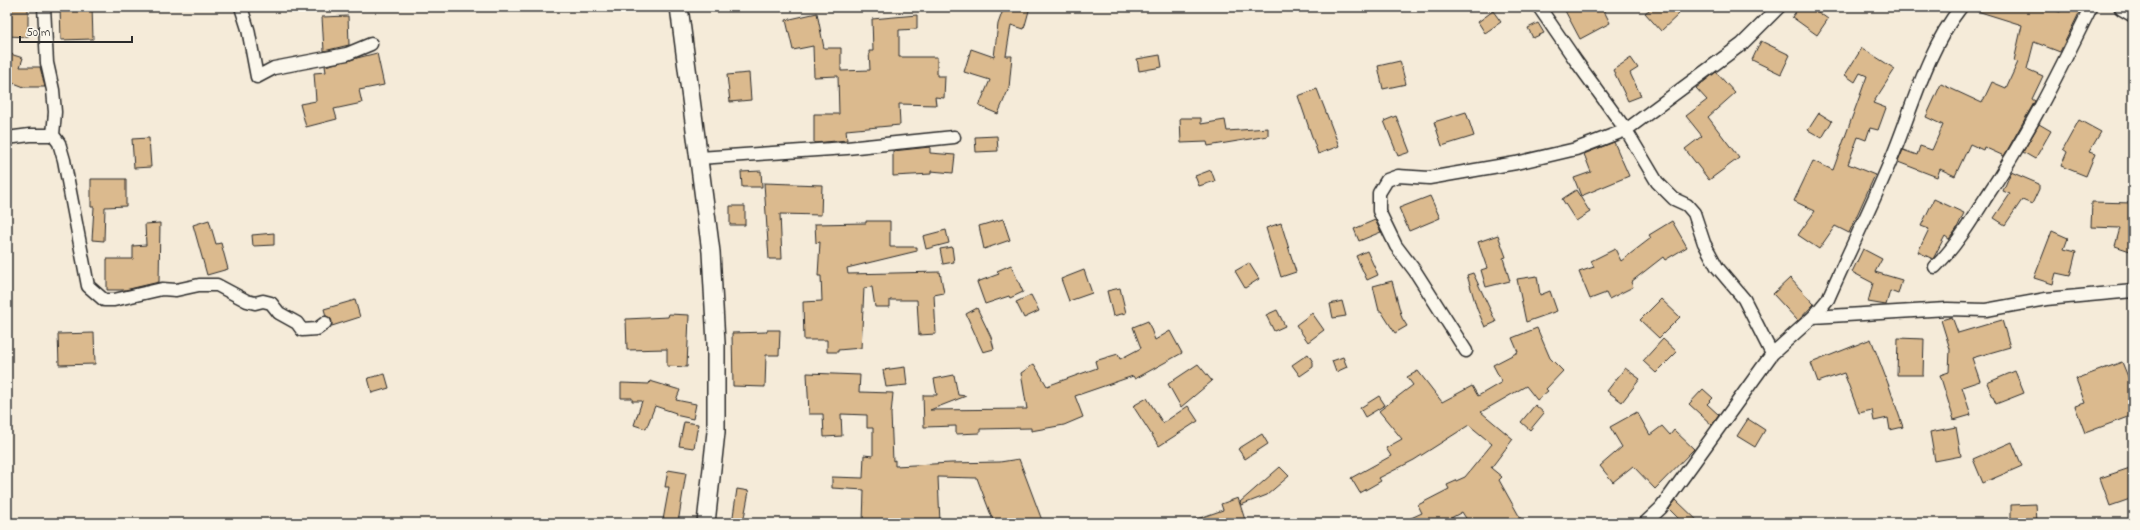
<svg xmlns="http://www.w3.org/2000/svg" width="2140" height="530" font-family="'Indie Flower',sans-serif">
<rect width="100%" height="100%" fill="#f5ebd9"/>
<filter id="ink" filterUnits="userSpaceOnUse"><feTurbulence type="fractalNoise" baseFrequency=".025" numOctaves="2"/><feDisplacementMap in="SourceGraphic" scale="8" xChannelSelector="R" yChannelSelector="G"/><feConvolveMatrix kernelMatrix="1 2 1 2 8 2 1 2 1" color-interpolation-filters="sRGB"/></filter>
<g filter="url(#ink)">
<path fill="#dbba8e" stroke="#2b2b2b" d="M7,7H28V37L7,36Z
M60,7H92L93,39L61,40Z
M1004,7H1030L1024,29L1011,25L1006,56H1012L1009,88L998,114L979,106L990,80L964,72L971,49L994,57L998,24Z
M1563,7H1602L1610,23L1580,39Z
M1653,7H1673L1679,14L1661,31L1645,13Z
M1799,7H1811L1828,19L1817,35L1792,17Z
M1974,7H2046L2060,12L2062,7H2082L2060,52L2034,42L2027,69L2043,76L2032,99L2035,101L2004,156L1984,147L1983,150L1970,144L1955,176L1940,169L1937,177L1898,162L1903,150L1917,155L1920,146L1932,150L1943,125L1926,117L1941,84L1982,103L1992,82L2006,88L2018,62L2014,61L2022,25L1974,10Z
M1493,11L1501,22L1485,33L1478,22Z
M817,13L824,48H841V71L870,70L869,51H873L872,19L917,15V29L899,30V57H937V76H945L944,98L935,97L936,105L899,104L900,125L846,130L847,140L814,143V114H839L838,76L814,77L813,46L793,50L786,20Z
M348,16L349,45L324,51L322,17Z
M1538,23L1544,33L1533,38L1528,28Z
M1761,41L1790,55L1781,74L1752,60Z
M1862,48L1895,69L1873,103L1886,108L1878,130L1870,128L1866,140L1858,137L1848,164L1875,175L1849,233L1835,226L1819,249L1798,235L1815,211L1794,201L1813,161L1833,170L1867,76L1860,73L1855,82L1845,75Z
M7,53L23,58L20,67H40L45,87H24L14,83L7,97Z
M377,53L384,85L359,90L362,103L334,109L337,119L306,127L300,104L316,101L314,73L326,72L325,66Z
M1160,55L1162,67L1139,71L1137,59Z
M1631,58L1638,68L1630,73L1641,96L1628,101L1613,70Z
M1400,61L1406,84L1383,89L1378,66Z
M1716,72L1735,93L1708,117L1739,158L1709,180L1685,149L1702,136L1686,116L1707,100L1696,88Z
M749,73L751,100L730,102L727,75Z
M1317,89L1339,146L1318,154L1298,96Z
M1466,112L1474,136L1442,146L1434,122Z
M1819,113L1832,121L1822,138L1808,130Z
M1396,116L1410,152L1398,156L1384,121Z
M1180,118H1201V124L1225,120L1227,131L1268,128V136L1208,146L1207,142L1181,143Z
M2079,120L2101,132L2089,152L2095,154L2086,176L2061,166L2067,152L2063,149Z
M2039,124L2051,131L2035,159L2023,152Z
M997,136L998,151L976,152L975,137Z
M149,138L151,167L134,168L132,139Z
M1614,142L1629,176L1581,196L1574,178L1591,172L1584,154Z
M930,147V153L955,155L953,173L931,171V174L893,176V151Z
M1211,170L1215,181L1199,186L1195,176Z
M761,171L762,187H742L741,172Z
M2011,172L2039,184V189L2032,204L2022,200L2005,225L1994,218L2010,194L2003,191Z
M91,179H126V206L105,207L104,241L92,240L94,207H91Z
M764,183L822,185L821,215L780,214L782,259H769Z
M1576,190L1590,212L1576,221L1562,199Z
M1430,196L1440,218L1409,231L1399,208Z
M1934,199L1964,213L1956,230L1949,239L1945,236L1933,259L1918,252L1929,229L1921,226Z
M2092,202L2133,203V252L2115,246L2120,228L2091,227Z
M730,206H745V225H730Z
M1003,219L1010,240L984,249L979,226Z
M209,220L216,244L221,243L228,269L207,275L193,225Z
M1375,220L1381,232L1359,241L1354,229Z
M866,221H890V247H917V251L847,268L848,274L940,272L944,293L934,295L936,334L919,335L917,300H890V307H875L872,287L864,288L861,348L838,350V352H827V340H804L803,302L822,301L821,276H818L820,242L816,243L815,224L866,223Z
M1672,221L1687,247L1665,260L1663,257L1631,282L1633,287L1609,299L1606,293L1590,299L1579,272L1594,267L1591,261L1615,249L1621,261L1651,238L1649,235Z
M160,223L159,282L125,290H107V259H133V246L146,245L145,224Z
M1281,223L1296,272L1281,277L1266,228Z
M946,230L949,243L926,249L923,236Z
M2052,231L2068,238L2064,249L2076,252L2070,276L2056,273L2053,284L2034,278Z
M274,233V245L253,246L252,235Z
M1498,235L1506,257L1503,258L1510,281L1486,287L1481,270L1487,268L1478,242Z
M952,247L954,262L943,264L940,249Z
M1863,249L1882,259L1875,272L1902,280L1898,294L1890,291L1886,305L1868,302L1873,283L1852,272Z
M1367,251L1378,275L1367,280L1356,256Z
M1249,263L1259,279L1245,288L1235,271Z
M1011,265L1023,292L1010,298L1009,296L985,304L977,282L999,274L997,271Z
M1084,270L1092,293L1069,301L1061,279Z
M1473,273L1496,322L1485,327L1477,309L1467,275Z
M1537,276L1540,295L1550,291L1557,311L1526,322L1517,279Z
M1790,278L1814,304L1798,321L1773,294Z
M1392,281L1402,318L1407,326L1395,333L1381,311H1379L1373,286Z
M1120,288L1126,313L1113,316L1107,291Z
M1031,295L1039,311L1024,318L1016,302Z
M1661,299L1680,317L1659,338L1640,320Z
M355,300L360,317L332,326L331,319L326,316L324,309Z
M1342,301L1346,316L1333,318L1330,304Z
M977,308L991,337L994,349L983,352L966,314Z
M1277,310L1285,326L1274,331L1266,315Z
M1312,313L1324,330L1308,342L1296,325Z
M669,314L689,315L687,367L667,366V349L627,350L626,319L668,317Z
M1952,317L1958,333L2002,320L2010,347L1972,358L1980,381L1962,387L1971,415L1954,420L1940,375L1949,372L1950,349L1941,320Z
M1148,321L1155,340L1170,331L1182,353L1135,379L1133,376L1075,396L1083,417L1064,425L1031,431V428L980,429V433L956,434V426L924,427L923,395H937L934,379L954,375L958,395L966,396L930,410L1027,409L1021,373L1034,364L1047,386L1097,368L1095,361L1118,354L1120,359L1141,348L1133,327Z
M1537,328L1550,358L1563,371L1546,389L1548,391L1537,400L1526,386L1481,412L1513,439L1491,468L1502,477L1499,480L1523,523H1469L1462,512L1442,523H1400L1422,513L1418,505L1449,489L1447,485L1465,477L1492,444L1469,425L1414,460L1379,478L1381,481L1360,493L1351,478L1391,456L1386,448L1402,439L1379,411L1413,385L1407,377L1418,371L1442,402L1472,386L1478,396L1502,382L1493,365L1518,352L1512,338Z
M767,330H780L779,355H766L765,387L733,386L732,333L767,332Z
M94,333L95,364L59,365L58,334Z
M1898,338L1924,339L1923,375H1897Z
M1663,339L1677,352L1656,373L1643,361Z
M1871,339L1889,386L1903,427L1890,430L1888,418L1874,421L1872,410L1859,413L1844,373L1818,382L1811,363Z
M1308,354L1313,362V367L1300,376L1292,365Z
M1343,357L1347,367L1336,372L1332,361Z
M2122,362L2133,389V415L2085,433L2075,406L2085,403L2076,379Z
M1198,364L1212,381L1181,407L1168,384Z
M905,367L907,385L886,387L883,370Z
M1625,368L1640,379L1622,402L1607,391Z
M2015,371L2024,393L1996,404L1987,383Z
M807,373L860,375L859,392L893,393L891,414L893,461L895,460V466L951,463L1000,462L1019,459L1043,523H994L977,478L938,477L940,523H863L864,490L832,488V477L863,478L864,455L873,456V428H867V415L841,414L842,436L824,437L823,414H809Z
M385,374L389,388L372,393L368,378Z
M650,381L680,390L676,400L696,404L693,419L675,415L676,413L655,406L646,429L634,425L642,401H632V398H621V383L649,384Z
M1703,389L1713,398L1707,404L1719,415L1712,425L1689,404Z
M1379,396L1385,405L1365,417L1360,408Z
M1147,398L1163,423L1188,406L1198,421L1159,446L1133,406Z
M1535,405L1544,413L1530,430L1521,422Z
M1637,412L1650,435L1662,426L1670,435L1674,430L1694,449L1655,489L1633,466L1613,482L1600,466L1622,447L1610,427Z
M1748,419L1765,430L1755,447L1737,436Z
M684,422L698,424L694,448L679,446Z
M1956,427L1961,456L1935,461L1930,432Z
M1262,434L1268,444L1245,459L1238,449Z
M2012,442L2022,466L1983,483L1973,459Z
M1280,467L1289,476L1267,495L1241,505L1240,502Z
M2133,467V498L2110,506L2100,478Z
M668,470L686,473L678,523L663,520L669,487H665Z
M737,489L749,491L743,523H732Z
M1238,498L1246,523H1191V521L1223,510L1221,504Z
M1676,500L1700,523H1683L1669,509Z
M2036,504L2037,523H2011V505Z"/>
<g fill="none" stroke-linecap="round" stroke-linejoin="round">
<defs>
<path id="street" d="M44,7L47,63L53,90L55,112L53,135L59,143L64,160L88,286L104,300H114L162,289L176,290L199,285H217L247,301L255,303L263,301L271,303L279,313L297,323L302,330L317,329L325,323
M241,7L248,29L257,77L274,68L347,54L371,44
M1539,7L1576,61L1626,130L1657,182L1674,199L1687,205L1694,213L1704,243L1717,267L1744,299L1772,354
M7,138L30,135H53
M699,158L847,148L954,137
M1935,267C1955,247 1970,223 1985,199C2027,137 2058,74 2091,7
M1813,317L1947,309L1986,310L2046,299L2133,291
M1466,351L1415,271L1396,246L1379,211V193L1387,180L1398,176L1429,178L1516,163L1576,149L1626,130L1742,44L1779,7
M1645,523L1661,508L1772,354L1813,317L1828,299C1849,251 1873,204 1893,155C1913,106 1927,50 1961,7"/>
<path id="secondary" d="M679,7L711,252L716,343V432L706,523
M2123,7L2133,13"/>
</defs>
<use href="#street" stroke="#2b2b2b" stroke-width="15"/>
<use href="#secondary" stroke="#2b2b2b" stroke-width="20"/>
<use href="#street" stroke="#fbf7ec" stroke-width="12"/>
<use href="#secondary" stroke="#fbf7ec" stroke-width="17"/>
</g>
</g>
<rect width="2140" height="530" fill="none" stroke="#fbf7ec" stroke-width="24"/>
<rect x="12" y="12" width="2116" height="506" fill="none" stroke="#2b2b2b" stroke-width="1.5" filter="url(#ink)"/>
<path d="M20 36v6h112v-6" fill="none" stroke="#2b2b2b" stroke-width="2"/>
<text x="26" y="36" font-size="12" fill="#2b2b2b" stroke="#fbf7ec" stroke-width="3" paint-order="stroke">50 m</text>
</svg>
